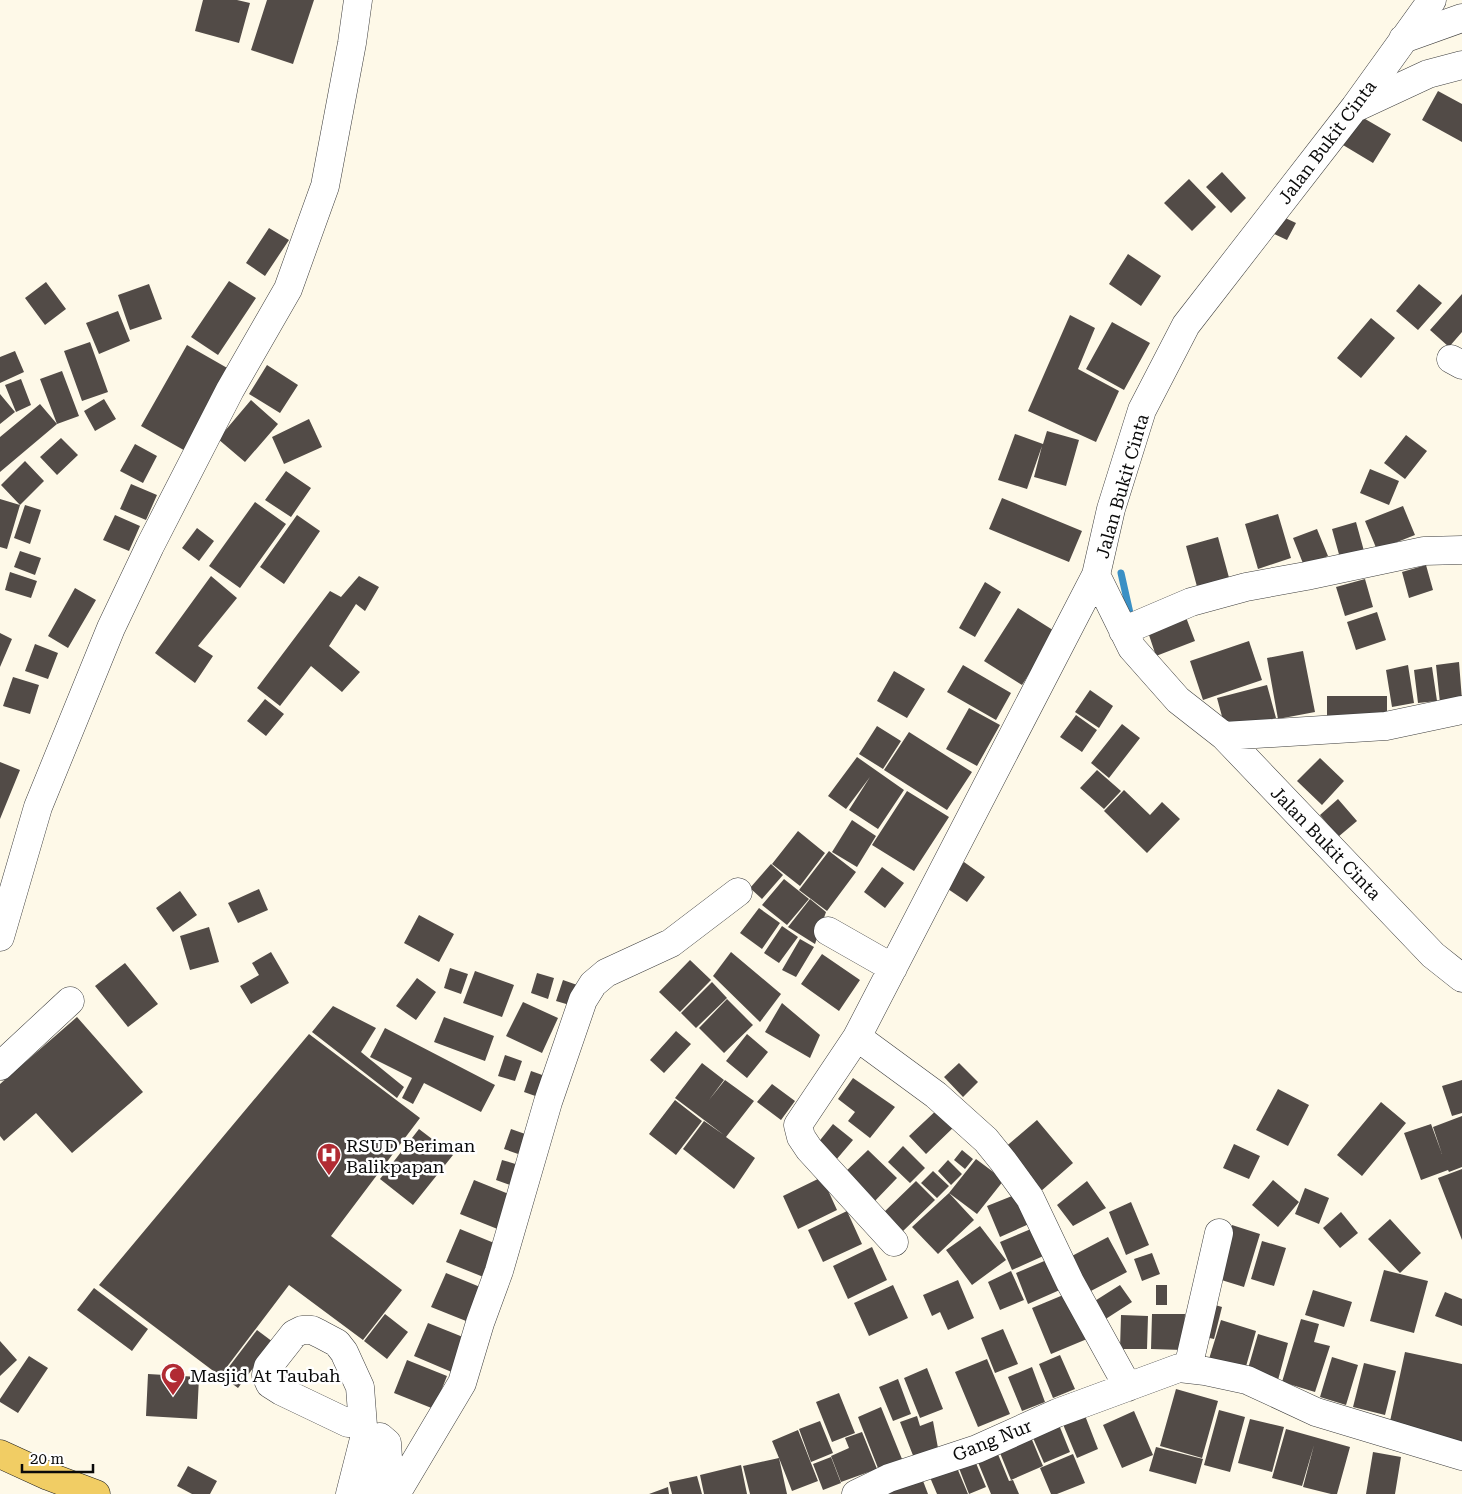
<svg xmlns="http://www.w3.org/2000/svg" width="1462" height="1494" font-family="'Roboto Serif',serif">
<rect width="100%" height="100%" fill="#fef9e8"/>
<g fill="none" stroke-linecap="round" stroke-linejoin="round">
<path stroke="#3b90c5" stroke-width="7" d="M1121,573L1132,622"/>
</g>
<path fill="#524b47" d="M203,0H237L250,3L239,43L195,31Z
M267,0H314L293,64L251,50Z
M1438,91L1462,104V142L1422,120Z
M1360,116L1391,134L1373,163L1343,145Z
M1222,172L1246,198L1231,213L1206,187Z
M1189,179L1216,207L1192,231L1164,203Z
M1279,215L1296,223L1287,240L1270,232Z
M269,228L289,240L265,276L246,263Z
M1128,254L1161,276L1141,306L1109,284Z
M229,281L256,298L218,355L191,337Z
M46,282L66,309L45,325L25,298Z
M149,284L162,319L130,330L118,295Z
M1419,284L1442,303L1418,330L1396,311Z
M1462,294V332L1449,347L1430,330Z
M118,311L130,341L99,354L86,323Z
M1070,315L1095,328L1078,369L1119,391L1096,442L1028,411Z
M1371,318L1395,338L1361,378L1337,358Z
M1112,322L1150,343L1124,390L1086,369Z
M90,342L108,392L82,401L64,351Z
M187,345L236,373L189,453L141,426Z
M15,351L24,372L0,383V357Z
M267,365L298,385L280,413L249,394Z
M62,371L79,416L57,424L40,379Z
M21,379L31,405L16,412L5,385Z
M0,394L15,412L0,424Z
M104,399L116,419L95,431L84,411Z
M251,400L278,424L245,462L218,439Z
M40,404L57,424L0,472V437Z
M309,419L322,447L284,464L272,437Z
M1047,431L1079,440L1066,486L1034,477L1042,446L1027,489L998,480L1015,434L1043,444Z
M1406,435L1427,451L1405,479L1384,463Z
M61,438L78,455L57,475L40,457Z
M135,444L157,456L143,483L120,471Z
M25,461L44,481L20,505L1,485Z
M1370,469L1399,481L1389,505L1360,493Z
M286,471L311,488L291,517L265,500Z
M131,484L157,495L146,520L120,509Z
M1002,498L1082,531L1069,562L989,529Z
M0,499L20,505L7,549L0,547Z
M255,502L286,524L240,588L209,566Z
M25,505L41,510L30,544L14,538Z
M1403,506L1415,535L1377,550L1365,521Z
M1278,514L1291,558L1258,569L1245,524Z
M115,515L140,526L129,551L103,540Z
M297,515L320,531L284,584L260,567Z
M1356,522L1364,551L1340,558L1332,529Z
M197,528L214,541L199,561L182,548Z
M1317,529L1328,556L1304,566L1293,538Z
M1218,537L1231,585L1199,594L1186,546Z
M20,551L41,558L35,575L14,567Z
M1426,565L1433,590L1409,598L1402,572Z
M10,572L37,581L31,598L5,590Z
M211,576L237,598L198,646L213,656L195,683L155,653Z
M359,576L379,587L365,611L356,604L329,646L360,672L342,692L311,666L280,706L257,688L330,591L341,597Z
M1365,579L1373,607L1345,616L1336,587Z
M985,582L1001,592L975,637L959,628Z
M75,588L96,600L68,648L48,636Z
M1018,608L1056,632L1022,685L984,661Z
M1184,612L1195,641L1156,656L1146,626Z
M1377,612L1386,640L1356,650L1347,622Z
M0,633L12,639L0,667Z
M1249,641L1262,680L1203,700L1190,661Z
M35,644L58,653L48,679L25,671Z
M1303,651L1315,712L1278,719L1267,658Z
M1459,662L1462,700L1440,703L1436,665Z
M963,665L1011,693L996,720L947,692Z
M1408,665L1414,703L1392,707L1386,670Z
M1432,667L1437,701L1418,703L1414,670Z
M894,671L925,689L907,718L877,701Z
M13,677L39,685L30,714L3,706Z
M1267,685L1276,718L1226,731L1217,698Z
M1090,690L1113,706L1099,728L1075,712Z
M1327,696H1387V719H1327Z
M265,699L284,714L266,736L247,721Z
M969,708L1000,725L977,766L946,749Z
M1076,715L1097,730L1082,752L1060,737Z
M1122,724L1140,738L1109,778L1091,763Z
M877,726L901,741L883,769L859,754Z
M909,732L972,772L947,810L884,770Z
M857,757L904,790L878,829L849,810L870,777L846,809L828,796Z
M1320,758L1344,781L1322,805L1297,781Z
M0,762L20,770L0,819Z
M1097,770L1121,791L1104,809L1080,788Z
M1124,790L1150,815L1162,802L1180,819L1147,853L1104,811Z
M907,791L949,817L914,871L872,845Z
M1338,799L1357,821L1338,837L1320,815Z
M852,820L876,836L857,867L832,852Z
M798,831L825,853L800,886L772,864Z
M829,851L856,872L827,911L799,890Z
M964,862L985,877L967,902L945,887Z
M771,864L783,875L762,899L750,888Z
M882,867L904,883L885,908L864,892Z
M784,879L809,899L787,925L762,905Z
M259,889L268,910L238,923L228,903Z
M180,891L197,915L173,932L156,908Z
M810,899L826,912L815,944L788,927Z
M759,908L780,923L762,949L740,933Z
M419,915L454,934L439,962L404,943Z
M782,926L798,937L779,963L764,953Z
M209,927L219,962L190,970L180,936Z
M800,939L814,947L796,977L782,970Z
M271,952L289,983L251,1004L240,986L259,975L252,963Z
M731,952L781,994L760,1022L713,976Z
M822,954L860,980L839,1011L801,984Z
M690,960L711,980L680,1012L659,992Z
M125,963L158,1004L128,1027L95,986Z
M450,968L468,974L461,994L444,988Z
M475,971L514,985L502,1017L463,1003Z
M537,973L554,978L548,999L531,993Z
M417,978L436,992L416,1020L396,1006Z
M563,980L580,986L573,1006L556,1001Z
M712,982L727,998L696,1028L681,1013Z
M727,999L753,1025L724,1053L699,1028Z
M523,1002L558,1018L542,1053L506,1036Z
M782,1003L820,1035L810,1058L765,1032Z
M333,1006L376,1028L361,1052L404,1087L397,1098L312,1032Z
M77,1017L143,1092L72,1153L36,1113L4,1141L0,1136V1084Z
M444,1017L494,1036L485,1061L434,1042Z
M385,1028L495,1085L481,1112L424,1083L413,1104L402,1098L412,1078L370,1057Z
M676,1031L691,1044L664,1073L650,1060Z
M309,1034L420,1118L331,1236L402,1290L363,1340L289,1285L220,1376L99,1285Z
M747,1034L768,1052L747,1078L726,1061Z
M505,1055L522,1061L515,1081L498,1076Z
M702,1063L724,1080L709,1100L725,1080L754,1101L726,1137L755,1158L734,1189L683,1149L704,1121L724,1135L675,1098Z
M959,1063L978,1082L963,1097L944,1077Z
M531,1071L548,1077L541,1098L524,1092Z
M853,1078L895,1107L870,1138L848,1121L855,1112L838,1099Z
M1462,1080V1113L1452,1116L1442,1086Z
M772,1084L795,1101L781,1120L757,1102Z
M1278,1089L1309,1105L1288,1146L1256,1130Z
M675,1100L702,1121L676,1155L649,1134Z
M1381,1102L1406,1123L1362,1176L1337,1155Z
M941,1106L957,1124L926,1154L909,1136Z
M1462,1116V1167L1449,1172L1448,1170L1421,1180L1404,1133L1431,1124L1442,1154L1433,1127Z
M1037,1120L1073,1163L1040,1192L1003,1149Z
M833,1124L853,1140L836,1160L817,1144Z
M419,1129L453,1155L413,1205L380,1179Z
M511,1129L528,1135L521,1155L504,1149Z
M1234,1144L1260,1156L1249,1179L1223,1168Z
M903,1146L925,1168L910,1183L888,1162Z
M868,1150L897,1178L872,1204L843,1174Z
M962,1150L973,1159L965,1169L954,1160Z
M976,1159L1004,1180L977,1214L949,1193Z
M502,1160L519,1165L513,1186L496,1180Z
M948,1160L962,1174L951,1185L938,1171Z
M1462,1169V1240L1438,1178Z
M933,1171L949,1186L937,1198L921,1183Z
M822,1177L837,1210L798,1229L783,1196Z
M474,1180L514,1196L500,1230L460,1214Z
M1273,1180L1299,1202L1278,1227L1252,1205Z
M916,1181L935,1200L900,1234L881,1215Z
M1087,1181L1106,1208L1073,1226L1057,1205Z
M1305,1188L1329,1198L1319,1224L1295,1214Z
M949,1193L974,1220L938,1254L912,1227Z
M1017,1194L1029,1224L1000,1237L987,1206Z
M1131,1202L1149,1245L1126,1255L1109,1212Z
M847,1211L862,1244L823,1262L808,1230Z
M1341,1212L1358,1233L1340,1248L1323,1228Z
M1390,1219L1421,1253L1400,1273L1368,1239Z
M1232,1225L1260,1234L1244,1287L1215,1278Z
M980,1226L1006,1260L972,1285L946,1250Z
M1038,1226L1050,1253L1012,1270L1000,1242Z
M460,1229L499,1245L486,1278L446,1262Z
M1108,1237L1127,1272L1089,1292L1070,1257Z
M1262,1241L1286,1248L1274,1286L1251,1279Z
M872,1247L887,1280L848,1299L833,1266Z
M1152,1253L1160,1274L1142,1281L1134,1259Z
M1049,1259L1062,1289L1028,1304L1016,1273Z
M1384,1270L1428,1281L1414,1333L1370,1321Z
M1011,1271L1024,1300L1000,1310L988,1282Z
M446,1273L485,1289L471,1323L431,1307Z
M958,1280L974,1318L948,1330L940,1312L932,1316L923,1295Z
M893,1285L908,1318L869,1336L854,1303Z
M1120,1285L1132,1302L1101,1322L1090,1304Z
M1156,1285H1167V1305H1156Z
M94,1288L148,1329L132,1351L77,1310Z
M1313,1290L1352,1302L1344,1327L1305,1315Z
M1445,1292L1462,1299V1326L1435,1316Z
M1068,1293L1087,1339L1051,1354L1032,1308Z
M1205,1302L1222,1307L1214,1339L1196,1335Z
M385,1314L408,1332L387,1359L364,1341Z
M1152,1314H1185L1183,1350L1151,1349Z
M1121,1315L1148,1316L1147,1349H1120Z
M1301,1319L1319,1324L1314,1342L1330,1346L1315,1392L1282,1382Z
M1221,1320L1256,1331L1245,1370L1209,1359Z
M428,1323L468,1339L454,1373L414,1356Z
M1003,1329L1018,1364L995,1373L981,1338Z
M257,1330L273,1342L238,1388L222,1376Z
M1258,1334L1288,1343L1278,1380L1247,1372Z
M0,1341L17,1360L0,1376Z
M1405,1352L1462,1364V1446L1389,1426Z
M1060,1355L1075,1389L1053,1398L1039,1364Z
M29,1356L48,1368L18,1413L0,1402V1399Z
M1332,1357L1358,1365L1346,1405L1320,1397Z
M987,1359L1010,1414L978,1427L955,1372Z
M407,1360L447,1376L434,1409L394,1393Z
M1364,1363L1396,1371L1385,1415L1353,1407Z
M1032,1367L1045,1402L1022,1411L1008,1377Z
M927,1368L943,1409L920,1418L904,1378Z
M148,1374L199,1377L197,1419L146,1416Z
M898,1379L911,1414L893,1421L879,1387Z
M1176,1389L1218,1401L1202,1458L1160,1446Z
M839,1393L855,1433L832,1442L816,1402Z
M881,1407L902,1459L878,1468L858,1417Z
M1219,1410L1245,1417L1230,1472L1204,1465Z
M1134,1411L1153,1455L1122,1468L1103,1425Z
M1084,1413L1098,1449L1077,1458L1062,1422Z
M917,1416L920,1426L933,1421L938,1448L914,1458L900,1422Z
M1250,1419L1284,1427L1272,1472L1238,1463Z
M1057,1420L1070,1452L1044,1463L1030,1431Z
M820,1421L833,1453L811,1462L799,1429Z
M1286,1429L1350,1447L1337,1494H1331L1303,1487L1314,1445L1302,1486L1272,1478Z
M798,1430L818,1481L792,1491L779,1458L787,1494H750L743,1466L779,1458L772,1441Z
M862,1432L877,1469L841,1482L831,1456L849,1448L845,1438Z
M1030,1435L1043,1466L1011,1480L998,1448Z
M995,1447L1009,1481L1013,1480L1019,1494H991L975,1455Z
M1156,1447L1203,1459L1196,1484L1149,1471Z
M1373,1452L1401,1457L1395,1494H1366Z
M1073,1454L1085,1483L1057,1494H1051L1040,1468Z
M973,1456L986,1487L969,1494L957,1463Z
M831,1457L841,1483L823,1490L813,1464Z
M955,1463L968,1494H937L929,1475Z
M741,1465L747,1494H704L700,1475Z
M188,1466L217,1481L210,1494H192L177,1486Z
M920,1473L928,1494H878Z
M697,1476L702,1494H672L669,1482Z
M668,1487L669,1494H649Z"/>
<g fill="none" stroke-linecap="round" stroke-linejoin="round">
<defs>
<path id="minor" d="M1432,0L1355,107L1186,325L1142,410L1111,509L1096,575L1132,648L1178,700L1224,736L1433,955L1462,978
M1403,39L1462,18
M1357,107L1428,74L1462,65
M1451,359L1462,365
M1123,631L1191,602L1246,587L1306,576L1424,551L1462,550
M1224,736L1386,726L1462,710
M828,931L893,968
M0,937L38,807L111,628L150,546L230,390L288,289L325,186L352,43L358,0
M857,1037L936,1095L986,1140L1003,1161L1030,1198L1070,1282L1128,1387
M0,1066L70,1001
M894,1242L809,1149L801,1137L798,1125L857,1037L1096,575
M1188,1368L1219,1233
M348,1423L281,1391L270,1384L266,1375L268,1367L294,1334L302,1330H312L320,1334L337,1343L344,1352L360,1387L364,1439L350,1494
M373,1494L388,1458L387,1443L380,1437
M396,1494L462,1383L480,1323L499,1271L548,1102L583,1000L593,984L606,973L671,943L738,892
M856,1494L889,1478L977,1449L1057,1413L1179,1368L1205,1371L1247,1380L1316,1412L1462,1456"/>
<path id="major" d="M0,1454L48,1476L96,1494"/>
</defs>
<use href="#minor" stroke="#3d3d3d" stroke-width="29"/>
<use href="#major" stroke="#1b1b1b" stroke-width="29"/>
<use href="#minor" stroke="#fff" stroke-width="28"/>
<use href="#major" stroke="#f1cd64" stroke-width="28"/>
</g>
<defs>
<symbol id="hospital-pin" viewBox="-11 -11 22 30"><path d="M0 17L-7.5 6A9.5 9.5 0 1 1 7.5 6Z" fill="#b12b33" stroke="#fff"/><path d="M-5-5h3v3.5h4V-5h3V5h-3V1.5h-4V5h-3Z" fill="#fff"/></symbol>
<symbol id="mosque-pin" viewBox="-11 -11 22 30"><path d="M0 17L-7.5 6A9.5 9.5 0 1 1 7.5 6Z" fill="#b12b33" stroke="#fff"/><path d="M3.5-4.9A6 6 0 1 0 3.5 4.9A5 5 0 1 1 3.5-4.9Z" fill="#fff"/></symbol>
</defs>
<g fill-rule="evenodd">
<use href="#hospital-pin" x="315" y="1141" width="28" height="38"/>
<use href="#mosque-pin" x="159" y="1361" width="28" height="38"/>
</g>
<g text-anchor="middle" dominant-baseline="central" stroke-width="5" stroke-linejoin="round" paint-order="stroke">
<g font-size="18" fill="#0a0a0a" stroke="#fff">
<text transform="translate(1327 142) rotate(-53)">Jalan Bukit Cinta</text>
<text transform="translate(1122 486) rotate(-74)">Jalan Bukit Cinta</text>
<text transform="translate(1326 843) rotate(46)">Jalan Bukit Cinta</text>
<text transform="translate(992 1440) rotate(-22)">Gang Nur</text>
</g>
<g font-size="18" fill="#0a0a0a" stroke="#fff" text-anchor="start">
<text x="346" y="1145">RSUD Beriman<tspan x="346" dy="21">Balikpapan</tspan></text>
<text x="190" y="1375">Masjid At Taubah</text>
</g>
</g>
<path d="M22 1464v8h71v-8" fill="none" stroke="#0a0a0a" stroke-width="2.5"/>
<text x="30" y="1464" font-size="15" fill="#0a0a0a" stroke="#ffffff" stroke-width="4" paint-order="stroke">20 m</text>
</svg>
